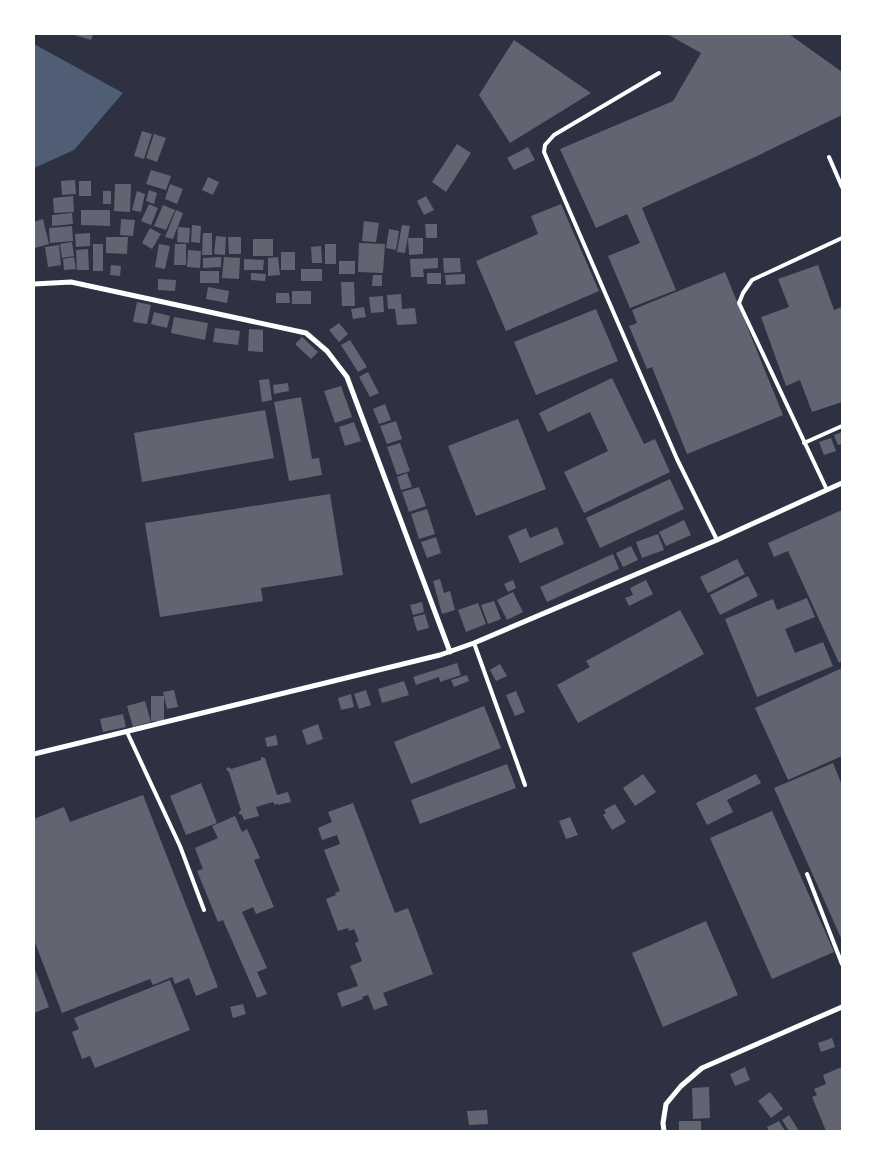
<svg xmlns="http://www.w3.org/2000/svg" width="876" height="1165" font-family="Commissioner,sans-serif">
<rect width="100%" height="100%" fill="#2d3142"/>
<path fill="#4f5d75" d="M34,44L123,93L74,150L34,168Z"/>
<path fill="#626471" d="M71,34H93L91,40Z
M667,34H789L842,72V115L755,157L642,208L676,290L630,308L608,256L640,243L627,214L596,228L560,149L673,101L701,53Z
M514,40L591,93L510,143L479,95Z
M142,131L152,134L144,159L134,156Z
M154,134L166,138L157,162L146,158Z
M457,144L471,153L446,192L432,182Z
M528,147L535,160L514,170L507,158Z
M151,170L171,176L166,190L146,184Z
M208,177L219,182L213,195L202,190Z
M75,180L76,194L62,195L61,181Z
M79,181H91V196H79Z
M115,184H131L130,212L114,211Z
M170,184L183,189L177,204L165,199Z
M149,190L157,193L154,204L146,201Z
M103,191H111V204H103Z
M137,191L145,194L141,212L132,210Z
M73,196L74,212L54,213L53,198Z
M426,196L434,210L424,215L417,201Z
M149,204L158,208L151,225L141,221Z
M561,204L599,291L506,331L476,261L538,234L531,216Z
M163,205L175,210L166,230L154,226Z
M81,210H110V226L81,225Z
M176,210L183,213L173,239L165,237Z
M72,213L73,224L52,226V215Z
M43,219L49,244L35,248L34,222Z
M121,219L135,220L133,236L120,235Z
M364,221L379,223L376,242L362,241Z
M425,224H437V238H426Z
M192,225L201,226L200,243L191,242Z
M402,225L410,226L405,253L397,252Z
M72,226L73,241L50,243L49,228Z
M178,227L190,228L189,243L177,242Z
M150,228L161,234L152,249L142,243Z
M389,229L399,231L396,250L386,248Z
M90,233V246L76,247L75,234Z
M203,233H212V255H202Z
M216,236L226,237L225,255L214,254Z
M106,237H128L127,254L106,253Z
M228,237H241V254H229Z
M408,238H423V254L409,255Z
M253,239H273V256H253Z
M72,242L74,256L62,258L60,244Z
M359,243L385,244L383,273L358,272Z
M93,244H103V271H93Z
M159,244L170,246L165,269L155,267Z
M175,244H186V265H174Z
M325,244H336V264H325Z
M59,245L61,265L48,267L45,247Z
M321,246L322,263H312L311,247Z
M88,249L89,270H77L76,250Z
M188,250L201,251L200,268L187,267Z
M281,252H295V270H281Z
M74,257L76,269L64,270L63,259Z
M221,257V267L203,268V258Z
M224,257L240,258L239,279L222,278Z
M278,257L280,275L268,276V258Z
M438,258V268L423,269L424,277H411L410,259Z
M443,258H460L461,272L444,273Z
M244,259L264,260L263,270H244Z
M339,261H355V274H339Z
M111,265L121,266L120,276L110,275Z
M818,265L834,310L842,307V402L812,412L800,380L786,386L761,317L789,307L778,279Z
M301,269H322V281H301Z
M200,271H219V283H200Z
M725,272L783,415L687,454L652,367L647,369L629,326L637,323L632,310Z
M251,273L266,274L265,281L251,280Z
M427,273H441V284H427Z
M465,274V284L446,285L445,275Z
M373,275H382V286H372Z
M158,279L176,280L175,291L158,290Z
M341,282H354L355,306H342Z
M208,287L229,291L227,303L206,299Z
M292,291H311V304H292Z
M276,293H289L290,303H276Z
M401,294L402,309L415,308L417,324L397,325L395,309H388L387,295Z
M383,296L384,312L371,313L369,297Z
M137,302L151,305L147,324L133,322Z
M364,307L366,317L353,319L351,309Z
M596,309L618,361L536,395L514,342Z
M154,312L170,316L167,328L151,324Z
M174,317L208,323L205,340L171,333Z
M339,323L348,334L339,342L329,330Z
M215,328L240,331L238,345L213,342Z
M249,329L263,330V352L248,351Z
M302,337L318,352L311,359L295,344Z
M350,340L367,367L358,372L341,345Z
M368,372L379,393L370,397L359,377Z
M612,378L644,444L655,439L670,472L584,513L564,472L608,451L590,412L548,432L539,413Z
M269,379L272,400L262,402L259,380Z
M288,383L289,391L274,394L273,385Z
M341,386L352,417L335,423L324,391Z
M301,397L312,459L319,458L322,475L289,481L274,402Z
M385,404L391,420L379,424L373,409Z
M265,410L274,458L142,482L134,433Z
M518,419L546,489L476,516L448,446Z
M396,421L402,439L387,444L380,426Z
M354,422L361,441L345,446L339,427Z
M842,432V444L838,445L834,435Z
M831,438L836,451L824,455L819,442Z
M400,443L410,471L397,475L387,447Z
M407,473L412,487L401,490L397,477Z
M670,479L684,509L600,548L586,518Z
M419,487L426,506L409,512L402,492Z
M330,494L343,575L261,588L263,601L160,617L145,523Z
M427,509L435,534L419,539L411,514Z
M842,510V661L839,663L788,551L774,557L768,543Z
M684,520L691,535L666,546L659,532Z
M557,527L564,544L520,563L508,536L526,528L530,538Z
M658,534L664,550L642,558L636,542Z
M436,537L441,553L427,558L421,542Z
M631,546L638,560L623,567L616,553Z
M613,554L619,569L547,602L540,587Z
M737,559L745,574L708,593L700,577Z
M748,576L758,596L720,615L710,595Z
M440,579L444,593L450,591L455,610L442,614L433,581Z
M513,580L516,588L508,592L504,584Z
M646,580L653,594L629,606L625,598L633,595L630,588Z
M513,592L523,612L507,620L497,600Z
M807,598L815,617L785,629L795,653L823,642L833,666L757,697L725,619L773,599L777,610Z
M494,601L501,619L488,624L481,605Z
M422,602L424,612L413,615L410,605Z
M478,603L486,624L466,632L458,610Z
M680,610L704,654L578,723L557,685L590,667L586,661Z
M425,614L429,628L417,631L413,617Z
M457,663L461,675L440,682L439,677L416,685L413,677Z
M500,664L507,676L496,681L490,670Z
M842,668V756L788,780L755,708Z
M467,675L469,681L454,687L451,680Z
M404,681L409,695L382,703L378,689Z
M174,690L178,707L167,709L163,692Z
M366,690L371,705L359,709L354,694Z
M516,691L525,712L515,716L506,695Z
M351,694L354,707L341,710L338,698Z
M151,696H164V721H151Z
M145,701L151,722L133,727L127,706Z
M484,706L501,748L411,784L394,742Z
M123,714L126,727L103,732L100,719Z
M318,724L323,739L307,745L302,730Z
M276,735L278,745L267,747L265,738Z
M261,757L265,758L277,795L288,792L291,802L278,805V803L275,805L273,802L256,807L259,816L244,820L242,815L239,814V812L241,810L229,772L226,769L229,767L231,769L261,760Z
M833,763L842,785V938H841L774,788Z
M507,764L516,788L420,824L411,800Z
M643,774L656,792L635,806L623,788Z
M756,774L761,783L727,800L733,812L707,825L696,803Z
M201,783L217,823L186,835L170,796Z
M143,795L218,987L196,996L189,978L175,984L172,977L153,985L150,979L62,1013L34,940V819L64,807L70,822Z
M353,803L395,913L408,908L433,974L383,993L388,1005L374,1010L368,995L362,997L363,999L342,1007L337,993L358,986L350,966L362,961L355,943L359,941L354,929L349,931L348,928L338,931L326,899L336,895L335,893L340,891L324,850L340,844L337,835L322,840L318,828L332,822L328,812Z
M615,804L626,822L612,830L603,815L606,813L604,810Z
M772,811L834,952L772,979L710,838Z
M235,816L242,832L247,829L260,858L254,860L274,907L256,914L253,907L242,912L267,968L257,972L267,994L257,998L223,920L218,922L197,871L203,869L195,848L218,838L212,826Z
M570,817L578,835L566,839L559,821Z
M706,921L738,995L663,1027L632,953Z
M34,967L49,1007L34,1013Z
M170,980L190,1030L95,1068L90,1056L82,1059L72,1032L79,1029L74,1018Z
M243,1004L246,1014L233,1018L230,1007Z
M832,1038L835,1047L821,1052L818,1043Z
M745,1067L750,1080L735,1086L730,1074Z
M842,1067V1131H826L812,1097L817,1095L814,1089L826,1084L823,1075Z
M709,1087L710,1118L693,1119L692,1088Z
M770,1092L783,1109L771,1118L758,1101Z
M487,1110L488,1124L469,1125L467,1111Z
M789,1115L799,1131H789L782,1120Z
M679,1121H701V1131H679Z
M779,1121L785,1131H769L767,1127Z"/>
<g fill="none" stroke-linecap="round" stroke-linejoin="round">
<path stroke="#fff" stroke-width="4" d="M659,73L554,135L545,145L544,152L677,459L717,540
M829,157L842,187
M804,443L842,426
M827,490L739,303L743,293L752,280L842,238
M474,643L525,785
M127,732L180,846L204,910
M807,874L842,964"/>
<path stroke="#fff" stroke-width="5" d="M34,284L71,282L306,333L327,351L347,377L450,652
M34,754L440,655L474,643L717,540L842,483
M664,1131L663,1123L666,1104L681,1086L702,1068L842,1007"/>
</g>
<rect width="876" height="1165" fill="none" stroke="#ffffff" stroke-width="70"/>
</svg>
